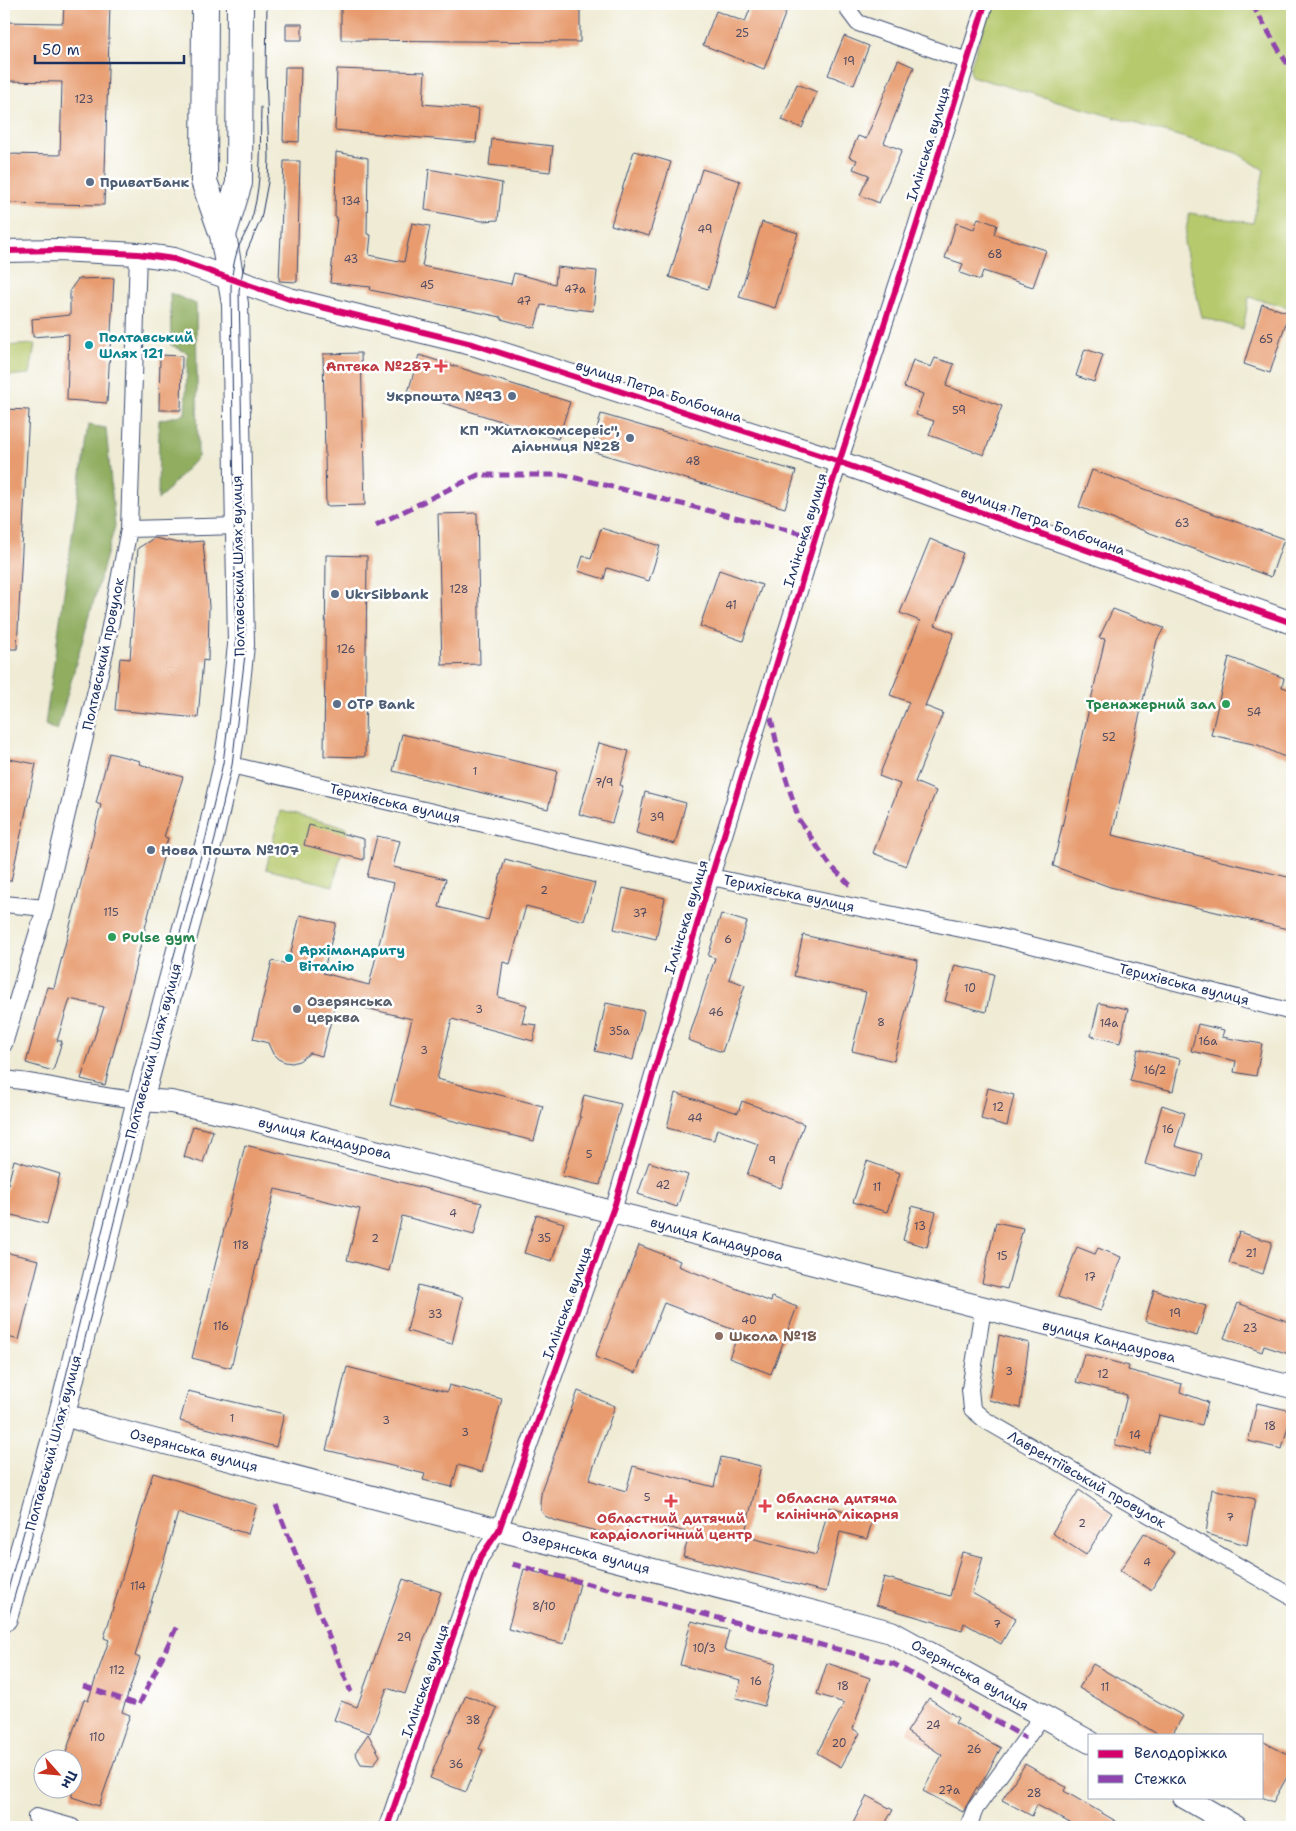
<svg xmlns="http://www.w3.org/2000/svg" width="1296" height="1831" font-family="'Shantell Sans',sans-serif">
<rect width="100%" height="100%" fill="#fff"/>
<filter id="ink" filterUnits="userSpaceOnUse"><feTurbulence type="fractalNoise" baseFrequency=".02" numOctaves="2"/><feDisplacementMap in="SourceGraphic" scale="10" xChannelSelector="R" yChannelSelector="G"/><feConvolveMatrix kernelMatrix="1 2 1 2 8 2 1 2 1" color-interpolation-filters="sRGB"/></filter>
<filter id="wash" filterUnits="userSpaceOnUse"><feTurbulence type="fractalNoise" baseFrequency=".0096" numOctaves="4" result="noise"/><feDisplacementMap in="SourceGraphic" scale="20" xChannelSelector="R" yChannelSelector="G"/><feGaussianBlur stdDeviation="1.12" result="paint"/><feColorMatrix in="noise" values="0 0 0 0 0 0 0 0 0 0 0 0 0 0 0 0 0 1.4 0 .05"/><feComposite in="paint" operator="in"/></filter>
<g filter="url(#wash)">
<rect width="100%" height="100%" fill="#efebd4"/>
<path fill="#b6c96d" stroke="#687c66" d="M991,4H1292V308L1249,297L1243,329L1202,317L1184,243L1189,213L1253,223L1264,170L1237,153L971,76L970,68Z
M35,344L30,374L4,376V346Z
M280,811L348,828L333,886L266,869Z"/>
<path fill="#90ad60" stroke="#566e5f" d="M170,293L196,304L198,457L158,500L159,420L185,414L188,353L171,345Z
M88,425L106,428L115,526L57,731L45,725Z"/>
<g id="blocks">
<path fill="#e79b6e" d="M64,4H110L104,205L4,203L5,154L60,155L62,82L4,81V22L63,23Z
M341,4H580V42L341,40Z
M752,4H789L764,69L703,45L716,11L745,22Z
M286,24H302V40H286Z
M844,36L869,46L854,85L828,75Z
M898,60L914,67L884,143L902,150L879,203L860,195L869,175L853,169L857,160L849,157L858,136L866,139Z
M285,67H301L299,142L283,141Z
M337,69L425,72L423,104L479,109L476,143L335,130Z
M797,84L817,92L802,128L782,120Z
M492,139L553,146L550,172L489,165Z
M634,151L671,162L649,236L611,225Z
M336,152L368,158L367,234L371,235L369,255L404,262L412,223L430,226L422,266L511,284L514,273L555,284L557,267L597,271L593,311L541,305L535,328L501,319V317L370,290L371,287L330,283L337,217H335Z
M284,161H300L297,282L279,281Z
M429,169L502,183L498,220L482,221L425,210Z
M702,169L740,181L708,289L669,277Z
M978,218L997,225L994,234L1046,250L1033,287L983,271L980,280L960,273L963,264L945,258L956,223L974,229Z
M762,222L798,233L775,308L739,297Z
M114,278L107,403L67,400L69,334L33,337L32,319L70,315V290L78,279Z
M1262,304L1289,313L1270,373L1244,364Z
M1085,349L1103,355L1094,382L1076,376Z
M361,353L365,505L326,506L323,354Z
M160,355L182,356L181,410H159Z
M419,355L570,402L558,439L408,392Z
M935,358L954,364L946,386L1002,406L984,455L929,435L934,421L916,415L923,394L904,387L913,360L931,367Z
M4,409L29,410L17,649H4Z
M601,414L796,471L785,508L591,451Z
M1092,470L1284,539L1271,577L1079,507Z
M477,513L480,664L442,665L438,514Z
M601,528L660,546L649,581L607,568L604,579L578,571L583,556L591,559Z
M154,538L178,543L203,541L209,606L208,661L203,660L198,718L115,710L120,658L130,659L138,548Z
M930,539L963,553L935,625L954,633L925,706L943,713L915,782L936,791L906,866L873,853L900,784L879,776L909,702L890,695L920,621L900,613Z
M326,555L367,556L365,757L324,756Z
M719,570L762,585L743,641L700,626Z
M1113,609L1164,628L1157,640L1112,835L1292,878V930L1110,887L1053,866L1105,639L1099,638Z
M1229,657L1284,678L1282,687L1292,690V757L1282,756L1258,745L1211,735Z
M402,734L557,771L548,809L393,771Z
M599,743L629,751L620,785L623,786L612,823L579,814Z
M109,753L140,761L139,764L183,777L164,837L168,838L105,1085L81,1079L104,1007L70,999L57,1041H62L53,1071L26,1063L47,987L54,988L101,805L96,803Z
M4,758L36,764L11,881H4Z
M645,792L686,803L675,844L636,833Z
M309,825L364,839V860L304,845Z
M377,836L400,841L393,867L446,879L439,907L488,920L505,859L595,883L584,921L526,906L510,964L503,962L498,997L527,1005L522,1023L537,1025L533,1041L452,1019L437,1079L543,1106L534,1141L390,1105L412,1019L336,1001L322,1056L310,1053L299,1061L292,1063L285,1062L278,1059L273,1054L268,1043L253,1039L272,961L288,964L300,915L336,923L323,973L369,985L394,883L367,877Z
M623,888L665,898L656,939L614,929Z
M721,914L747,922L729,979L745,985L722,1052L688,1040L715,958L708,956Z
M803,935L918,960L894,1061L852,1051L866,992L794,976Z
M955,965L994,974L986,1012L945,1001Z
M606,1003L644,1011L633,1060L595,1051Z
M1099,1003L1128,1009L1120,1043L1091,1036Z
M1198,1024L1224,1030L1222,1037L1262,1044L1256,1076L1234,1072L1236,1061L1191,1051Z
M1138,1049L1180,1059L1173,1091L1130,1081Z
M988,1088L1014,1095L1007,1126L981,1119Z
M675,1093L738,1113L742,1101L804,1124L781,1188L747,1175L758,1144L717,1129L714,1140L667,1128Z
M584,1095L621,1104L600,1185L562,1176L581,1117H579Z
M1162,1105L1185,1113L1175,1146L1202,1154L1197,1177L1145,1164Z
M193,1126L213,1131L203,1163L184,1157Z
M245,1145L369,1174L482,1203L474,1235L402,1216L389,1271L347,1260L360,1209L275,1189L231,1368L192,1358Z
M14,1160L60,1174L47,1224L4,1213V1201Z
M867,1161L900,1173L887,1212L853,1202Z
M649,1162L688,1175L677,1207L638,1194Z
M912,1206L936,1212L927,1247L903,1240Z
M536,1215L564,1223L552,1261L524,1253Z
M996,1222L1023,1228L1007,1289L982,1283Z
M1239,1232L1272,1242L1263,1274L1229,1263Z
M639,1245L680,1261L678,1266L771,1302L772,1297L797,1307L771,1374L729,1358L739,1332L664,1303L636,1373L595,1357Z
M1077,1247L1095,1254L1098,1248L1121,1257L1101,1311L1058,1297Z
M4,1252L39,1260L19,1340L4,1336Z
M418,1285L463,1297L452,1344L407,1331Z
M1154,1290L1206,1306L1197,1336L1145,1321Z
M1238,1303L1292,1323V1355L1264,1346L1262,1352L1224,1338Z
M999,1335L1029,1343L1020,1408L989,1400Z
M1084,1354L1129,1366L1128,1370L1182,1384L1180,1392L1208,1402L1202,1425L1159,1415L1149,1453L1115,1445L1127,1395L1076,1382Z
M347,1367L447,1392L449,1385L502,1399L482,1472L458,1465L452,1487L423,1480L425,1474L326,1450Z
M188,1391L284,1414L276,1447L180,1421Z
M578,1391L615,1406L589,1480L626,1491L633,1466L714,1487L721,1457L761,1466L744,1536L816,1555L829,1507L873,1518L867,1539L840,1532L826,1592L683,1556L690,1533L631,1518L624,1538L553,1520L545,1516L541,1511L540,1502L542,1488Z
M1257,1403L1292,1411L1282,1449L1248,1441Z
M153,1473L257,1505L248,1534L178,1513L135,1656L140,1658L122,1712L130,1715L99,1806L72,1797V1758H64L84,1699L88,1701L109,1640L104,1638Z
M1212,1489L1255,1499L1247,1545L1206,1534Z
M1079,1490L1112,1513L1086,1555L1052,1533Z
M1144,1533L1175,1553L1151,1590L1120,1571Z
M962,1552L983,1557L972,1593L1016,1618L1001,1644L964,1623L962,1630L876,1605L884,1577L950,1596Z
M524,1569L580,1584L564,1644L508,1629Z
M403,1579L441,1592L405,1694L387,1688L370,1733L334,1720L341,1701L357,1707Z
M691,1621L729,1630L724,1650L776,1664L764,1706L736,1698L741,1680L680,1665Z
M827,1663L870,1678L853,1729L860,1733L841,1767L817,1753L844,1703L817,1694Z
M1093,1664L1183,1716L1172,1735H1159L1079,1688Z
M466,1695L497,1708L479,1749L483,1750L466,1792L430,1778L447,1736H448Z
M929,1698L958,1718L955,1723L1001,1748L984,1779L978,1787H977L963,1812L923,1791L942,1755L907,1732Z
M368,1734L380,1756L373,1765L361,1764L355,1753Z
M1262,1741L1292,1757V1768L1273,1802L1262,1797Z
M1025,1764L1066,1787L1064,1791L1126,1827H1067L1070,1823L1037,1805L1032,1816L1002,1800Z
M867,1796L893,1810L883,1827H851Z"/>
</g>
</g>
<g filter="url(#ink)">
<use href="#blocks" fill-opacity="0" stroke="#3b4b70" stroke-width="1"/>
<g fill="none" stroke-linecap="round" stroke-linejoin="round">
<defs>
<path id="street" d="M849,4V11L858,23L967,61
M129,529L239,526
M227,764L711,877L1000,937L1292,1012
M4,904L45,908
M4,1044L45,908L106,647L129,529L138,254
M4,1079C50,1083 94,1097 140,1100
M983,1309L970,1389L972,1409L985,1420L1292,1597
M36,1817L72,1827
M387,1827L480,1558L499,1530L615,1204L711,877L831,487L916,227L985,4
M968,1827L975,1809L1043,1715"/>
<path id="secondary" d="M4,251L58,250L138,254L174,259L289,299L476,345L825,457L1292,623
M140,1100L171,1102L239,1116L1292,1387
M62,1414L104,1427L891,1632L1090,1742
M1184,1797L1236,1827"/>
<path id="primary" d="M223,235L239,183L240,4
M4,1618L62,1414L140,1100L210,838L227,764L231,738L241,645L235,304L223,235L204,181L205,4"/>
</defs>
<use href="#street" stroke="#3b4b70" stroke-width="18"/>
<use href="#secondary" stroke="#3b4b70" stroke-width="24"/>
<use href="#primary" stroke="#3b4b70" stroke-width="28"/>
<use href="#street" stroke="#fff" stroke-width="16"/>
<use href="#secondary" stroke="#fff" stroke-width="22"/>
<use href="#primary" stroke="#fff" stroke-width="26"/>
<path stroke="#1b2f5e" stroke-width="1" d="M4,1604L57,1412L135,1100L206,837L223,763L229,716L236,645L231,287C232,273 234,259 239,246C244,235 250,226 253,214C262,180 260,143 261,107
M4,1633L66,1415L144,1101L215,839L232,765L246,646L239,290L247,251L261,219L268,182L269,157L266,72L267,4"/>
<path stroke="#8e44ad" stroke-width="5" stroke-dasharray="10 5" stroke-linecap="butt" d="M1252,4L1292,72
M376,525L478,475H564L816,537
M771,718L781,762L799,820L830,865L850,885
M276,1505L351,1692
M512,1564L894,1664L1026,1738
M83,1686L139,1705L177,1626"/>
<defs>
<path id="cycleway" d="M4,251L58,250L138,254L174,259L289,299L476,345L825,457L1292,623
M387,1827L480,1558L499,1530L615,1204L711,877L831,487L916,227L985,4"/>
</defs>
<use href="#cycleway" stroke="#fff" stroke-width="9"/>
<use href="#cycleway" stroke="#d6006c" stroke-width="6"/>
</g>
</g>
<g fill="#5c6f8a" stroke="#fff" stroke-width="2">
<circle cx="90" cy="182" r="5"/>
<circle cx="512" cy="396" r="5"/>
<circle cx="630" cy="438" r="5"/>
<circle cx="335" cy="594" r="5"/>
<circle cx="337" cy="704" r="5"/>
<circle cx="151" cy="850" r="5"/>
</g>
<g fill="#0f9aa8" stroke="#fff" stroke-width="2">
<circle cx="89" cy="345" r="5"/>
<circle cx="289" cy="958" r="5"/>
</g>
<g fill="#e0444e" stroke="#fff" stroke-width="2">
<path d="M438.5 358.5h5v5h5v5h-5v5h-5v-5h-5v-5h5z"/>
<path d="M668.5 1493.5h5v5h5v5h-5v5h-5v-5h-5v-5h5z"/>
<path d="M762.5 1498.5h5v5h5v5h-5v5h-5v-5h-5v-5h5z"/>
</g>
<g fill="#2e9e5b" stroke="#fff" stroke-width="2">
<circle cx="1226" cy="704" r="5"/>
<circle cx="112" cy="937" r="5"/>
</g>
<circle fill="#6b7280" stroke="#fff" stroke-width="2" cx="297" cy="1009" r="5"/>
<circle fill="#8d6e63" stroke="#fff" stroke-width="2" cx="719" cy="1336" r="5"/>
<g text-anchor="middle" dominant-baseline="central" stroke-width="5" stroke-linejoin="round" paint-order="stroke">
<g font-size="11" fill="#4e4a62">
<text x="742" y="33">25</text>
<text x="849" y="61">19</text>
<text x="84" y="99">123</text>
<text x="351" y="201">134</text>
<text x="705" y="229">49</text>
<text x="995" y="254">68</text>
<text x="351" y="259">43</text>
<text x="427" y="285">45</text>
<text x="575" y="289">47а</text>
<text x="524" y="301">47</text>
<text x="1266" y="339">65</text>
<text x="959" y="410">59</text>
<text x="693" y="461">48</text>
<text x="1182" y="523">63</text>
<text x="459" y="589">128</text>
<text x="731" y="605">41</text>
<text x="346" y="649">126</text>
<text x="1254" y="712">54</text>
<text x="1109" y="737">52</text>
<text x="475" y="771">1</text>
<text x="604" y="782">7/9</text>
<text x="657" y="817">39</text>
<text x="544" y="890">2</text>
<text x="111" y="912">115</text>
<text x="640" y="913">37</text>
<text x="728" y="939">6</text>
<text x="970" y="988">10</text>
<text x="479" y="1009">3</text>
<text x="716" y="1012">46</text>
<text x="881" y="1022">8</text>
<text x="1109" y="1023">14а</text>
<text x="619" y="1031">35а</text>
<text x="1208" y="1041">16а</text>
<text x="424" y="1050">3</text>
<text x="1155" y="1070">16/2</text>
<text x="998" y="1107">12</text>
<text x="695" y="1118">44</text>
<text x="1168" y="1129">16</text>
<text x="589" y="1154">5</text>
<text x="772" y="1160">9</text>
<text x="663" y="1185">42</text>
<text x="877" y="1187">11</text>
<text x="453" y="1213">4</text>
<text x="920" y="1226">13</text>
<text x="375" y="1238">2</text>
<text x="544" y="1238">35</text>
<text x="241" y="1245">118</text>
<text x="1251" y="1253">21</text>
<text x="1002" y="1256">15</text>
<text x="1090" y="1277">17</text>
<text x="1175" y="1313">19</text>
<text x="435" y="1314">33</text>
<text x="749" y="1320">40</text>
<text x="221" y="1326">116</text>
<text x="1250" y="1328">23</text>
<text x="1009" y="1371">3</text>
<text x="1103" y="1374">12</text>
<text x="232" y="1418">1</text>
<text x="386" y="1420">3</text>
<text x="1270" y="1426">18</text>
<text x="465" y="1432">3</text>
<text x="1135" y="1435">14</text>
<text x="647" y="1497">5</text>
<text x="1230" y="1517">7</text>
<text x="1082" y="1523">2</text>
<text x="1147" y="1562">4</text>
<text x="138" y="1586">114</text>
<text x="544" y="1606">8/10</text>
<text x="997" y="1624">7</text>
<text x="404" y="1637">29</text>
<text x="704" y="1648">10/3</text>
<text x="117" y="1670">112</text>
<text x="756" y="1681">16</text>
<text x="843" y="1686">18</text>
<text x="1105" y="1687">11</text>
<text x="473" y="1720">38</text>
<text x="933" y="1725">24</text>
<text x="97" y="1737">110</text>
<text x="839" y="1743">20</text>
<text x="974" y="1749">26</text>
<text x="456" y="1764">36</text>
<text x="949" y="1790">27а</text>
<text x="1034" y="1793">28</text>
</g>
<g font-size="14" fill="#1b2f5e" stroke="#fff">
<text transform="translate(928 144) rotate(-73)">Іллінська вулиця</text>
<text transform="translate(659 391) rotate(18)">вулиця Петра Болбочана</text>
<text transform="translate(1043 521) rotate(20)">вулиця Петра Болбочана</text>
<text transform="translate(805 530) rotate(-73)">Іллінська вулиця</text>
<text transform="translate(238 566) rotate(-91)">Полтавський Шлях вулиця</text>
<text transform="translate(103 654) rotate(-78)">Полтавський провулок</text>
<text transform="translate(395 803) rotate(13)">Терихівська вулиця</text>
<text transform="translate(789 893) rotate(12)">Терихівська вулиця</text>
<text transform="translate(686 917) rotate(-73)">Іллінська вулиця</text>
<text transform="translate(1184 984) rotate(14)">Терихівська вулиця</text>
<text transform="translate(153 1051) rotate(-75)">Полтавський Шлях вулиця</text>
<text transform="translate(325 1138) rotate(14)">вулиця Кандаурова</text>
<text transform="translate(717 1239) rotate(15)">вулиця Кандаурова</text>
<text transform="translate(567 1303) rotate(-70)">Іллінська вулиця</text>
<text transform="translate(1109 1341) rotate(14)">вулиця Кандаурова</text>
<text transform="translate(53 1443) rotate(-75)">Полтавський Шлях вулиця</text>
<text transform="translate(194 1450) rotate(15)">Озерянська вулиця</text>
<text transform="translate(1087 1479) rotate(30)">Лаврентіївський провулок</text>
<text transform="translate(586 1552) rotate(15)">Озерянська вулиця</text>
<text transform="translate(970 1675) rotate(29)">Озерянська вулиця</text>
<text transform="translate(425 1681) rotate(-71)">Іллінська вулиця</text>
</g>
<g font-size="14" font-weight="bold" fill="#4e5e75" stroke="#fff" text-anchor="start">
<text x="100" y="182">ПриватБанк</text>
<text x="502" y="396" text-anchor="end">Укрпошта №93</text>
<text x="620" y="430" text-anchor="end">КП "Житлокомсервіс",<tspan x="620" dy="16">дільниця №28</tspan></text>
<text x="345" y="594">UkrSibbank</text>
<text x="347" y="704">OTP Bank</text>
<text x="161" y="850">Нова Пошта №107</text>
</g>
<g font-size="14" font-weight="bold" fill="#0d838f" stroke="#fff" text-anchor="start">
<text x="99" y="337">Полтавський<tspan x="99" dy="16">Шлях 121</tspan></text>
<text x="299" y="950">Архімандриту<tspan x="299" dy="16">Віталію</tspan></text>
</g>
<g font-size="14" font-weight="bold" fill="#be3a42" stroke="#fff" text-anchor="end">
<text x="431" y="366">Аптека №287</text>
<text x="776" y="1498" text-anchor="start">Обласна дитяча<tspan x="776" dy="16">клінічна лікарня</tspan></text>
<text x="671" y="1518" text-anchor="middle">Областний дитячий<tspan x="671" dy="16">кардіологічний центр</tspan></text>
</g>
<g font-size="14" font-weight="bold" fill="#27864d" stroke="#fff" text-anchor="end">
<text x="1216" y="704">Тренажерний зал</text>
<text x="122" y="937" text-anchor="start">Pulse gym</text>
</g>
<g font-size="14" font-weight="bold" fill="#5b616d" stroke="#fff" text-anchor="start">
<text x="307" y="1001">Озерянська<tspan x="307" dy="16">церква</tspan></text>
</g>
<g font-size="14" font-weight="bold" fill="#785e54" stroke="#fff" text-anchor="start">
<text x="729" y="1336">Школа №18</text>
</g>
</g>
<rect width="1296" height="1831" fill="none" stroke="#fff" stroke-width="20"/>
<rect x="1088" y="1734" width="175" height="65" fill="#ffffff" stroke="#a4acbf"/>
<rect x="1098" y="1750" width="25" height="8" fill="#d6006c" stroke="#a4acbf"/>
<text x="1134" y="1758" font-size="15" fill="#1b2f5e">Велодоріжка</text>
<rect x="1098" y="1775" width="25" height="8" fill="#8e44ad" stroke="#a4acbf"/>
<text x="1134" y="1784" font-size="15" fill="#1b2f5e">Стежка</text>
<g transform="translate(58 1774) rotate(117)"><circle r="24" fill="#ffffff" stroke="#a4acbf"/>
<path d="M0-4L9 19L0 12L-9 19Z" fill="#c8321e"/>
<text y="-8" font-size="14" font-weight="bold" text-anchor="middle" fill="#1b2f5e">Пн</text>
</g>
<path d="M35 55v8h149v-8" fill="none" stroke="#1b2f5e" stroke-width="2.5"/>
<text x="42" y="55" font-size="15" fill="#1b2f5e" stroke="#ffffff" stroke-width="4" paint-order="stroke">50 m</text>
</svg>
